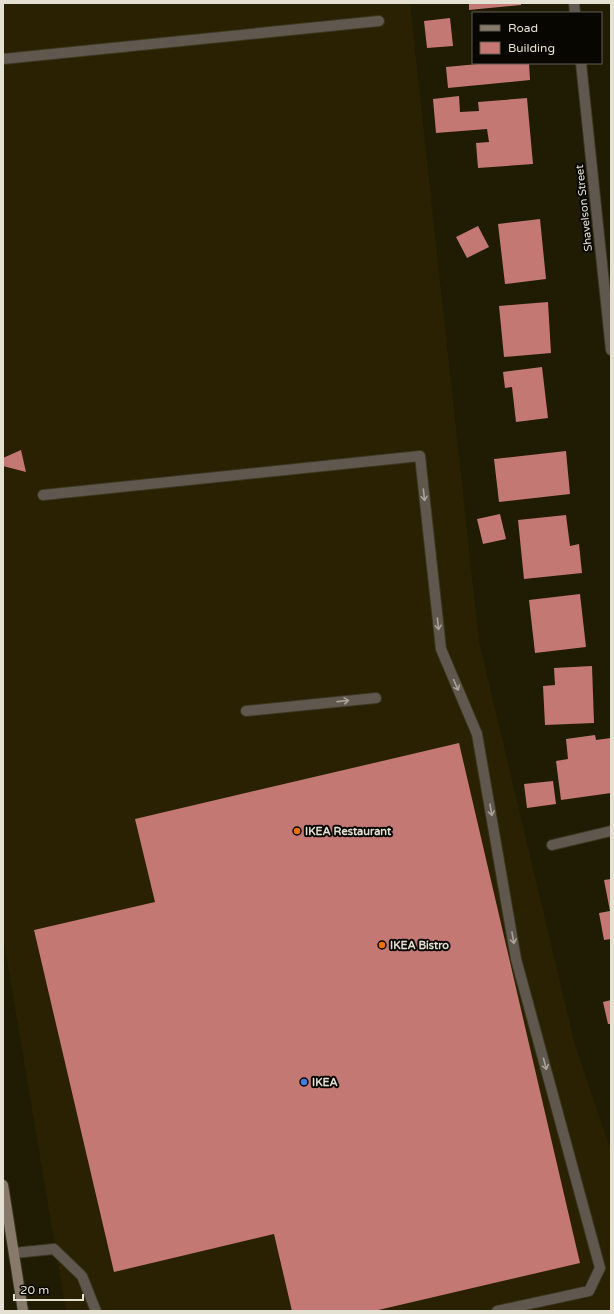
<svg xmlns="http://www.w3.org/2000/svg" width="614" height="1314" font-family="'Varela Round',sans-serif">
<rect width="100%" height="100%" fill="#201b03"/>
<path fill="#292101" d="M3,3H410L479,641L575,1045L611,1150V1311H66L3,937Z"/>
<path fill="#c47873" d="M469,3H521V5L469,10Z
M450,18L453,46L427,48L424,21Z
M478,63H529L530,80L448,88L446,67L478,64Z
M459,96L460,112L479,111L478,102L527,98L533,164L478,168L476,143L489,142L487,129L436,133L433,99Z
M540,219L546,279L505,284L498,224Z
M478,226L489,247L467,258L456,237Z
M548,302L551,353L504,357L499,306Z
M542,367L548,418L516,422L512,387L505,388L503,372Z
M21,450L26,472L3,466V458Z
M566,451L570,494L499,502L494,459Z
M500,514L506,539L483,544L477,519Z
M566,515L570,546L579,544L582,573L524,579L518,520Z
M580,594L586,647L535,653L529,600Z
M592,666L594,723L545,725L543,686L555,685L554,668Z
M595,735L596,740L611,738V793L561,800L556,761L568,759L566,739Z
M459,743L580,1263L374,1311H292L274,1234L114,1272L34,930L155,902L135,819Z
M553,781L556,804L527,808L524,784Z
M611,879V939L604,940L599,913L610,911L604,880Z
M611,1000V1024H608L603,1002Z"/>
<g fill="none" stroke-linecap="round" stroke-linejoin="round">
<defs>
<path id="service" d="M3,59L379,21
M43,495L420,456L441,649L477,734L516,959L600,1268L589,1291L497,1311
M246,711L376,698
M14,1253L54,1249L82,1276L96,1311"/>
<path id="minor" d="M574,3L575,13
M581,63L611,350
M552,845L611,831"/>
<path id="secondary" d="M3,1185L23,1311"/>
</defs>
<use href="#service" stroke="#3b3720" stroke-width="12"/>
<use href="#minor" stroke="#3b3720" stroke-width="12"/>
<use href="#secondary" stroke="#3b3720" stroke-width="12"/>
<use href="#service" stroke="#60584e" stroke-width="10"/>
<use href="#minor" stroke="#60584e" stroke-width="10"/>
<use href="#secondary" stroke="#877a6b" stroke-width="10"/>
</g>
<defs><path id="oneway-shaft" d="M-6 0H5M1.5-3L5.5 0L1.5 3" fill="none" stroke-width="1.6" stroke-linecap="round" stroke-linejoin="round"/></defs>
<g stroke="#a9a397">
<use href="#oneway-shaft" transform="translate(424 495) rotate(84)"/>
<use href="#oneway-shaft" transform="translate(438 624) rotate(84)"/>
<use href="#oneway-shaft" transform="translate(456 685) rotate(66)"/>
<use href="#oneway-shaft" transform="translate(343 701) rotate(-6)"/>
<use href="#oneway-shaft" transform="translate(491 810) rotate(80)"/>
<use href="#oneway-shaft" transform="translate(513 938) rotate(80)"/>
<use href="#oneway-shaft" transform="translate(545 1064) rotate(75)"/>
</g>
<g fill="#e8710a" stroke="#080601" stroke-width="1.5">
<circle cx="297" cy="831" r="4"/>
<circle cx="382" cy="945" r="4"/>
</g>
<circle fill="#3f7fe0" stroke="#080601" stroke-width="1.5" cx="304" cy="1082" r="4"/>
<g text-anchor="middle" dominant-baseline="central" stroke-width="4" stroke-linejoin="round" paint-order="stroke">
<g font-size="11" fill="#e4e0d2" stroke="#080601">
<text transform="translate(584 208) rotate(-96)">Shavelson Street</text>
</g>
<g font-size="11" font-weight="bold" fill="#e4e0d2" stroke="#080601" text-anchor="start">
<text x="305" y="831">IKEA Restaurant</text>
<text x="390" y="945">IKEA Bistro</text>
<text x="312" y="1082">IKEA</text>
</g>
</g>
<rect width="614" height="1314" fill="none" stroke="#e4e0d2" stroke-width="8"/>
<rect x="472" y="12" width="130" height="52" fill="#080601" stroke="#605d55"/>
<rect x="480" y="25" width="20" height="6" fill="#877a6b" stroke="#605d55"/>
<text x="508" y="32" font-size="12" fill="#e4e0d2">Road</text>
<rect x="480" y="42" width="20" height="12" fill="#c47873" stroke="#605d55"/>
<text x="508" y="52" font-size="12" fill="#e4e0d2">Building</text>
<path d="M14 1294v6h69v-6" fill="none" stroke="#e4e0d2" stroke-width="2"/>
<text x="20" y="1294" font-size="12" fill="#e4e0d2" stroke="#080601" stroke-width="3" paint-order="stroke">20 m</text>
</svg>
